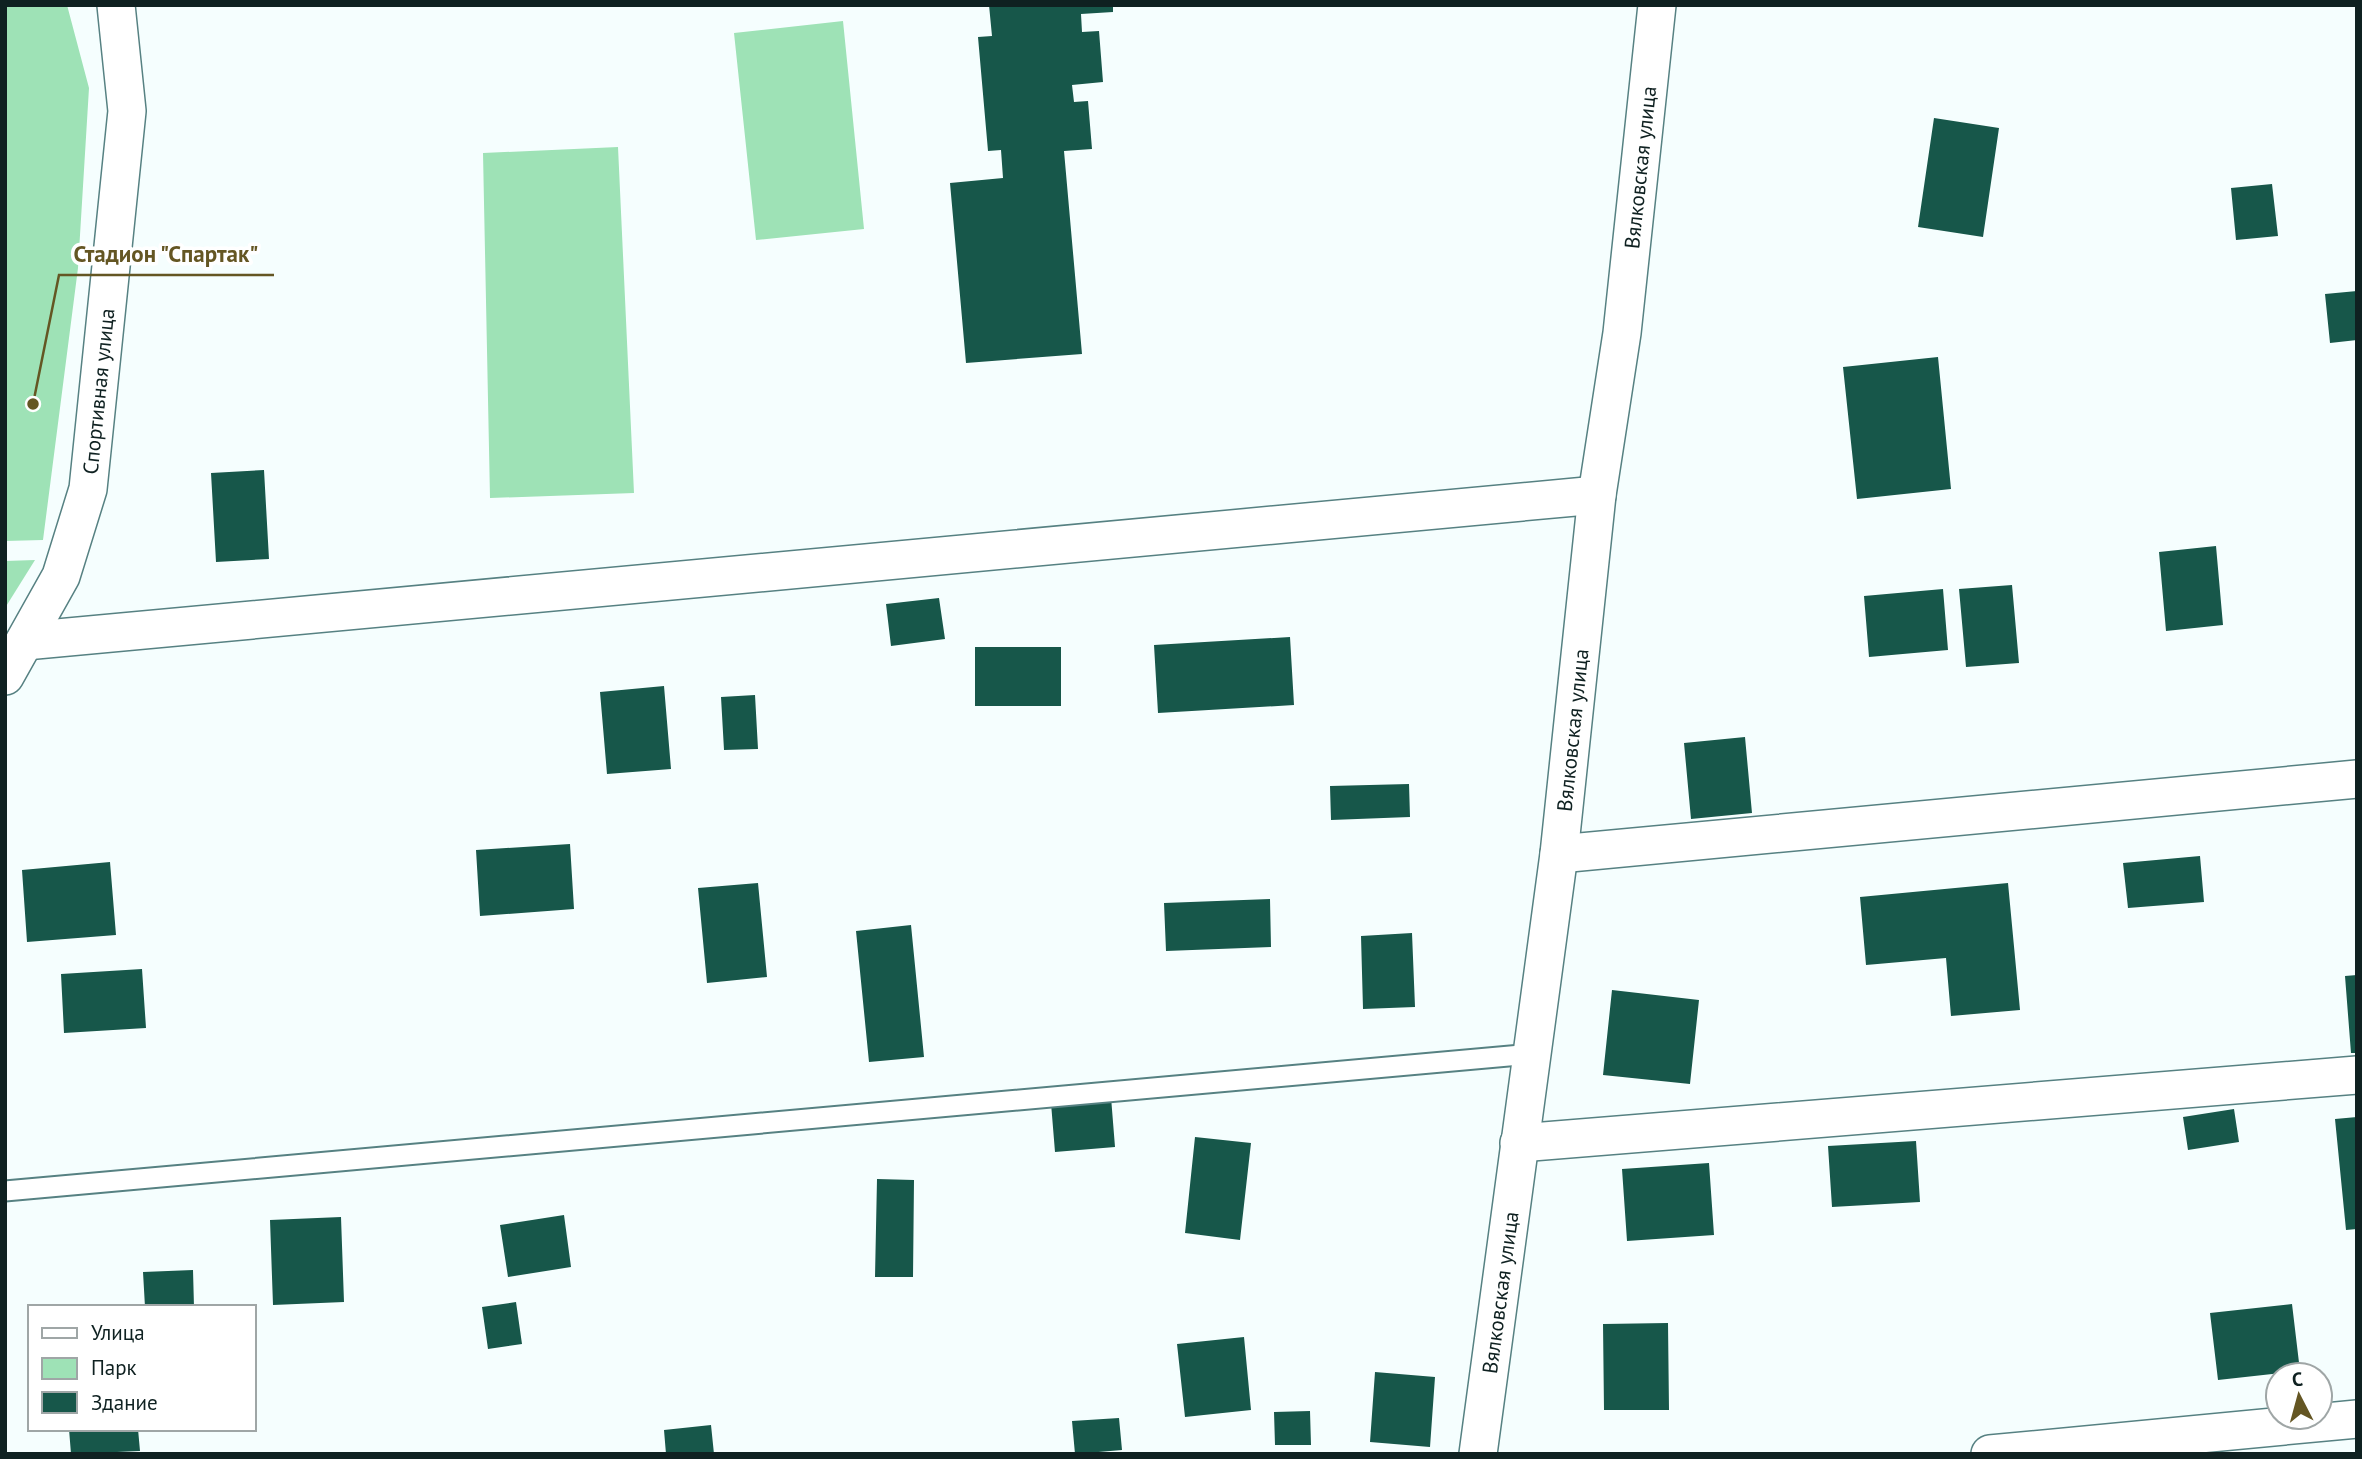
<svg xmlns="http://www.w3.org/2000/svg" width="2362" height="1459" font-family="'PT Sans',sans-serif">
<rect width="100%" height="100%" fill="#f5fefe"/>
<path fill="#9ee2b6" d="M5,5H67L89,88L78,268L43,540L5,541Z
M843,21L864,229L756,240L734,33Z
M618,147L634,493L490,498L483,153Z
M35,560L5,608V561Z"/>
<path fill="#17574a" d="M989,5H1113V12L1081,14L1082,32L1099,31L1103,82L1072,85L1074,102L1088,101L1092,149L1064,151L1082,354L966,363L950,183L1003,178L1001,150L988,151L978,37L992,36Z
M1934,118L1999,128L1983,237L1918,227Z
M2272,184L2278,236L2236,240L2231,188Z
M2357,291V340L2330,343L2325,294Z
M1938,357L1951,489L1857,499L1843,367Z
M264,470L269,559L216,562L211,473Z
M2216,546L2223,625L2166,631L2159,552Z
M2012,585L2019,663L1966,667L1959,589Z
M1943,589L1948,650L1869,657L1864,596Z
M939,598L945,639L891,646L886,604Z
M1290,637L1294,705L1158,713L1154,645Z
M975,647H1061V706H975Z
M664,686L671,769L607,774L600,692Z
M755,695L758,749L724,750L721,697Z
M1745,737L1752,813L1691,819L1684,743Z
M1409,784L1410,817L1331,820L1330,786Z
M570,844L574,909L480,916L476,850Z
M2200,856L2204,902L2128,908L2123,863Z
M110,862L116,935L27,942L22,870Z
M758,883L767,977L707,983L698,888Z
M2008,883L2020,1010L1951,1016L1946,958L1866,965L1860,897Z
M1270,899L1271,947L1166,951L1164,903Z
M911,925L924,1057L869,1062L856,931Z
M1412,933L1415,1007L1363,1009L1361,936Z
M142,969L146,1028L64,1033L61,974Z
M2357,975V1053H2351L2345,976Z
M1612,990L1699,1000L1690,1084L1603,1075Z
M1111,1097L1115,1147L1055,1152L1051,1103Z
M2234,1109L2239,1142L2188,1150L2183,1117Z
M2357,1117V1229L2346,1230L2335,1119Z
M1195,1137L1251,1143L1240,1240L1185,1233Z
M1916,1141L1920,1202L1832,1207L1828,1146Z
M1709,1163L1714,1235L1627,1241L1622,1169Z
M877,1179L914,1180L913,1277H875Z
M564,1215L571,1267L508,1277L500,1225Z
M341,1217L344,1302L273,1305L270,1220Z
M193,1270L194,1307H145L143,1272Z
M516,1302L522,1344L488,1349L482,1307Z
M2292,1304L2300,1371L2218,1380L2210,1313Z
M1668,1323L1669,1410H1604L1603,1324Z
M1244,1337L1251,1410L1185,1417L1177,1344Z
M1375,1372L1435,1377L1430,1447L1370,1442Z
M1310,1411L1311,1445H1275L1274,1412Z
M1119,1418L1122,1450L1075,1454L1072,1421Z
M711,1425L714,1454H666L664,1430Z
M69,1429H138L140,1451L71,1454Z"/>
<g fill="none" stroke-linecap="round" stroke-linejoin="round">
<defs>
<path id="lane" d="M5,1191L1531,1054"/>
<g id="street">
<path d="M25,641L1597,495"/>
<path id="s1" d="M5,676L61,576L88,489L127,111L116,5"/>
<path d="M1559,854L2357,779"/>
<path d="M1519,1143L2357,1075"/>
<path id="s2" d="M1478,1454L1559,854L1597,495L1622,333L1657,5"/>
<path d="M1990,1454L2357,1419"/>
</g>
</defs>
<use href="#lane" stroke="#568182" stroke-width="23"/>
<use href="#street" stroke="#568182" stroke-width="40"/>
<use href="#lane" stroke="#fff" stroke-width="19"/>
<use href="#street" stroke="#fff" stroke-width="37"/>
</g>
<g text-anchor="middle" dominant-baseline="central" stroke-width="7" stroke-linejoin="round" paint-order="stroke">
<g font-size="21" fill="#0f2121" stroke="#fff">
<text stroke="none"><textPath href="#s2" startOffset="1297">Вялковская улица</textPath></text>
<text stroke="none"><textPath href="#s1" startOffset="304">Спортивная улица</textPath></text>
<text stroke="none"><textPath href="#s2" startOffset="730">Вялковская улица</textPath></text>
<text stroke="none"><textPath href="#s2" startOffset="163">Вялковская улица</textPath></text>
</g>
</g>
<path fill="none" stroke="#645623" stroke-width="2.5" d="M33 404L59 275H274"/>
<circle fill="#645623" stroke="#fff" stroke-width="2.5" cx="33" cy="404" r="7"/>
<g font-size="23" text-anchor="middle" font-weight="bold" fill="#645623" stroke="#fff" stroke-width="7" stroke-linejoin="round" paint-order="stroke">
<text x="166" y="262">Стадион "Спартак"</text>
</g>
<rect width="2362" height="1459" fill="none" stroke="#0f2121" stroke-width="14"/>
<rect x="28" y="1305" width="228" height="126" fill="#ffffff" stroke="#9fa6a6" stroke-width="2"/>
<rect x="42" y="1328" width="35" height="10" fill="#ffffff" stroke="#9fa6a6" stroke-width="2"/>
<text x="91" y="1340" font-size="21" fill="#0f2121">Улица</text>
<rect x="42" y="1358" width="35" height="21" fill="#9ee2b6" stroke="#9fa6a6" stroke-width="2"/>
<text x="91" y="1375" font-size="21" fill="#0f2121">Парк</text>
<rect x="42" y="1392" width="35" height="21" fill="#17574a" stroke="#9fa6a6" stroke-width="2"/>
<text x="91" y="1410" font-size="21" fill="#0f2121">Здание</text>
<g transform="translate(2299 1396) rotate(354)"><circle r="33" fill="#ffffff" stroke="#9fa6a6" stroke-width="2"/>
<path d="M0-5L12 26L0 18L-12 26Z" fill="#645623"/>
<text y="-10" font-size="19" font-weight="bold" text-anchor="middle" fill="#0f2121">С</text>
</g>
</svg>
